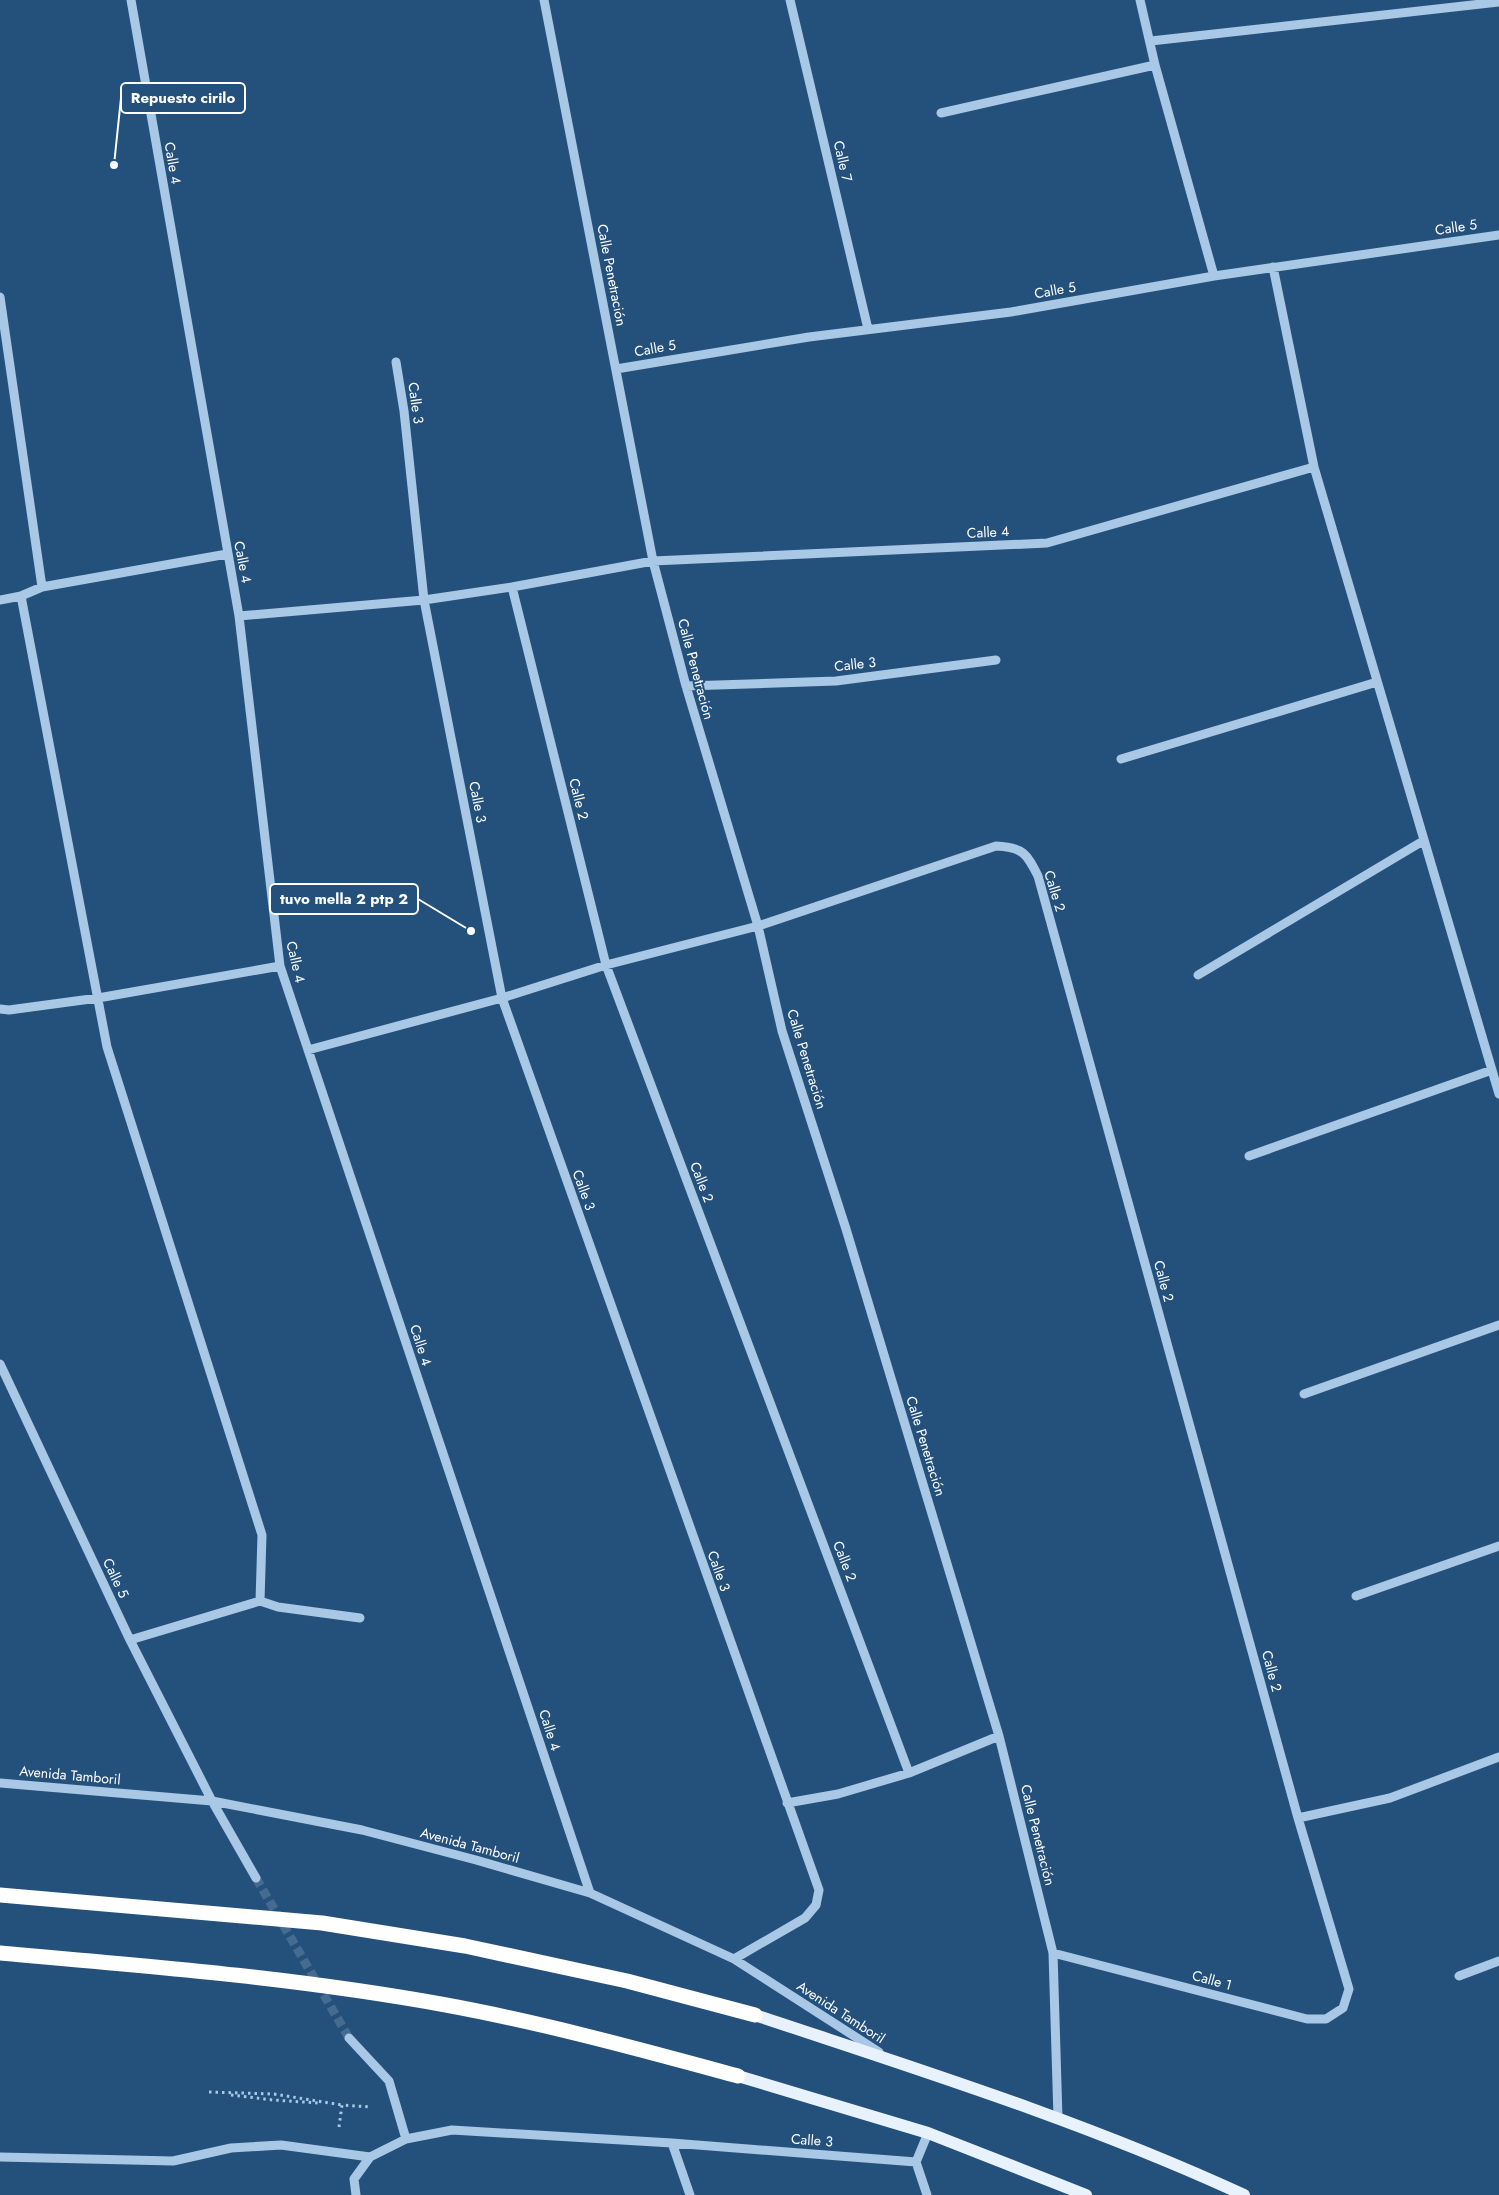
<svg xmlns="http://www.w3.org/2000/svg" width="1499" height="2195" font-family="Jost,sans-serif">
<rect width="100%" height="100%" fill="#24517c"/>
<g fill="none" stroke-linecap="round" stroke-linejoin="round">
<path stroke="#456b90" stroke-width="9" stroke-dasharray="9 4.5" stroke-linecap="butt" d="M256,1878L349,2038"/>
<path stroke="#a8c8e5" stroke-width="3" stroke-dasharray="2.5 4" stroke-linecap="butt" d="M209,2092L274,2094L342,2105
M231,2095L273,2100L319,2103
M339,2127L342,2105L371,2107"/>
<path stroke="#a8c8e5" stroke-width="9" d="M131,0L239,616L280,966L590,1893
M544,0L653,561L686,686L758,926L782,1031L846,1229L999,1736L1053,1953L1058,2118
M790,0L868,329
M1140,0L1155,65L1214,276
M1151,41L1499,2
M941,113L1155,65
M1273,267L1314,467L1499,1094
M0,297L42,587
M396,362L404,411L424,600L502,998L819,1890L816,1905L805,1918L734,1959
M616,369L809,337L1011,312L1214,276L1499,235
M512,587L606,965L909,1773
M21,596L107,1047L262,1535L260,1601L130,1640
M0,600L21,596L42,587L227,554
M239,616L424,600L512,587L653,561L1047,543L1314,467
M686,686L836,681L996,660
M1121,759L1377,682
M1198,975L1423,841
M0,1009L9,1010L98,998L280,966
M308,1050L502,998L606,965L758,926L996,846C1023,847 1027,854 1038,876L1298,1818L1349,1989L1343,2008L1326,2019H1307L1053,1953
M1249,1156L1492,1070
M0,1364L130,1640L212,1801L256,1878
M1304,1394L1499,1325
M1356,1596L1499,1546
M260,1601L278,1607L360,1618
M0,1783L212,1801L362,1830L476,1860L590,1893L734,1959L879,2052
M787,1803L838,1794L909,1773L999,1736
M1298,1818L1390,1798L1499,1757
M1459,1976L1499,1961
M349,2038L389,2081L406,2139
M672,2143L690,2195
M0,2157L173,2161L231,2148L281,2145L370,2157
M916,2162L928,2133
M356,2195L354,2179L370,2157L406,2139L452,2130L672,2143L916,2162L927,2195"/>
<path stroke="#e8f2fd" stroke-width="12" d="M755,2015C920,2070 1086,2122 1244,2195
M738,2076L928,2133L1086,2195"/>
<path stroke="#fff" stroke-width="15" d="M0,1895L322,1923L465,1946L627,1981L755,2015
M0,1953C149,1966 298,1978 446,2005C544,2023 642,2050 738,2076"/>
</g>
<g text-anchor="middle" dominant-baseline="central" stroke-width="4" stroke-linejoin="round" paint-order="stroke">
<g font-size="14" fill="#fff" stroke="#24517c">
<text transform="translate(843 161) rotate(77)">Calle 7</text>
<text transform="translate(173 163) rotate(80)">Calle 4</text>
<text transform="translate(1456 227) rotate(-8)">Calle 5</text>
<text transform="translate(612 275) rotate(79)">Calle Penetración</text>
<text transform="translate(1055 290) rotate(-10)">Calle 5</text>
<text transform="translate(655 348) rotate(-10)">Calle 5</text>
<text transform="translate(416 403) rotate(82)">Calle 3</text>
<text transform="translate(988 532) rotate(-3)">Calle 4</text>
<text transform="translate(243 562) rotate(79)">Calle 4</text>
<text transform="translate(855 664) rotate(-6)">Calle 3</text>
<text transform="translate(696 669) rotate(75)">Calle Penetración</text>
<text transform="translate(579 799) rotate(76)">Calle 2</text>
<text transform="translate(478 802) rotate(79)">Calle 3</text>
<text transform="translate(1055 891) rotate(73)">Calle 2</text>
<text transform="translate(296 962) rotate(77)">Calle 4</text>
<text transform="translate(807 1059) rotate(73)">Calle Penetración</text>
<text transform="translate(702 1182) rotate(69)">Calle 2</text>
<text transform="translate(584 1190) rotate(70)">Calle 3</text>
<text transform="translate(1164 1281) rotate(75)">Calle 2</text>
<text transform="translate(421 1345) rotate(72)">Calle 4</text>
<text transform="translate(926 1446) rotate(73)">Calle Penetración</text>
<text transform="translate(845 1561) rotate(69)">Calle 2</text>
<text transform="translate(719 1571) rotate(70)">Calle 3</text>
<text transform="translate(116 1578) rotate(65)">Calle 5</text>
<text transform="translate(1272 1671) rotate(75)">Calle 2</text>
<text transform="translate(550 1730) rotate(72)">Calle 4</text>
<text transform="translate(70 1775) rotate(5)">Avenida Tamboril</text>
<text transform="translate(1038 1835) rotate(76)">Calle Penetración</text>
<text transform="translate(470 1845) rotate(15)">Avenida Tamboril</text>
<text transform="translate(1212 1980) rotate(15)">Calle 1</text>
<text transform="translate(841 2012) rotate(33)">Avenida Tamboril</text>
<text transform="translate(812 2140) rotate(4)">Calle 3</text>
</g>
</g>
<path fill="none" stroke="#fff" stroke-width="2" d="M114 165L121 98M471 931L418 899"/>
<g fill="#fff" stroke="#24517c" stroke-width="2">
<circle cx="114" cy="165" r="5"/>
<circle cx="471" cy="931" r="5"/>
</g>
<g fill="#24517c" stroke="#fff" stroke-width="2">
<rect x="121" y="83" width="124" height="30" rx="5"/>
<rect x="270" y="884" width="148" height="30" rx="5"/>
</g>
<g font-size="15" text-anchor="middle" font-weight="bold" fill="#fff">
<text x="183" y="103">Repuesto cirilo</text>
<text x="344" y="904">tuvo mella 2 ptp 2</text>
</g>
</svg>
